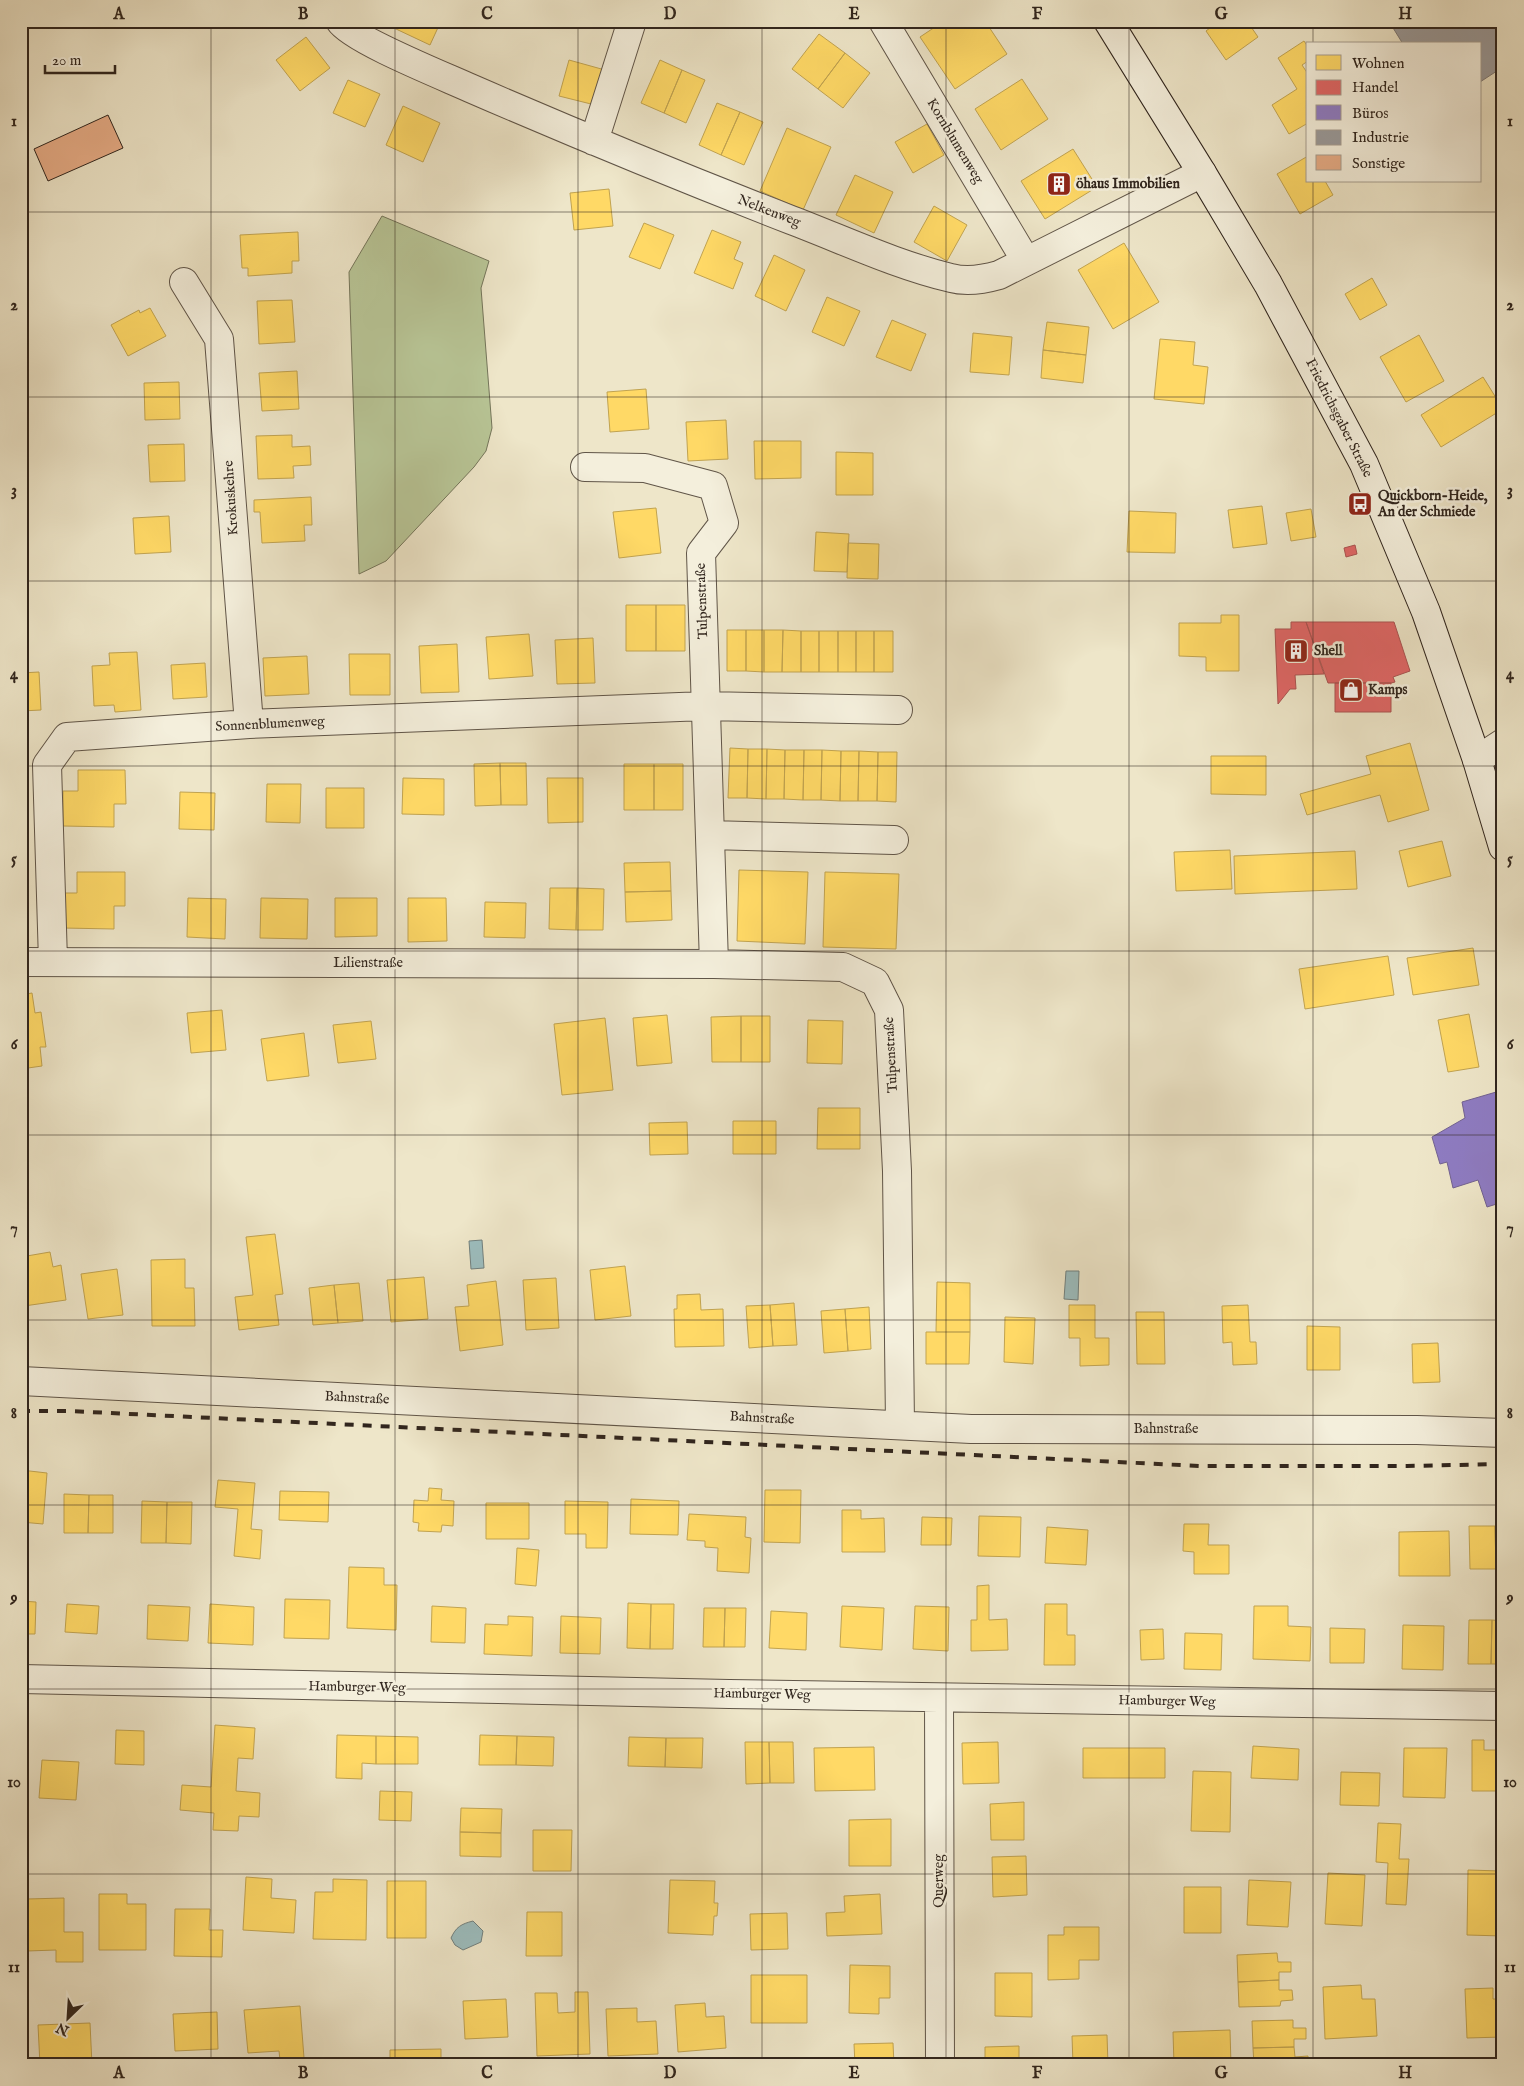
<svg xmlns="http://www.w3.org/2000/svg" width="1524" height="2086" font-family="'IM FELL English',serif">
<rect width="100%" height="100%" fill="#eee6c9"/>
<filter id="stains"><feTurbulence type="fractalNoise" baseFrequency=".004" numOctaves="4"/><feColorMatrix values="0 0 0 0 .2 0 0 0 0 .09 0 0 0 0 .02 0 0 0 .5 -.17"/></filter>
<radialGradient id="worn" r=".72"><stop offset=".6" stop-color="#630" stop-opacity="0"/><stop offset="1" stop-color="#630" stop-opacity=".3"/></radialGradient>
<path fill="#b8c596" stroke="#74755a" d="M382,216L489,261L481,288L492,428L486,451L474,467L386,561L359,574L349,272Z"/>
<path fill="#9cbdbe" stroke="#71807e" d="M482,1240L484,1268L471,1269L469,1241Z
M1066,1271H1079L1078,1300L1064,1299Z
M473,1921L483,1931L481,1942L463,1950L455,1945L451,1938C456,1927 461,1924 473,1921Z"/>
<path fill="#ffd966" stroke="#c1a350" d="M258,21H292L293,24L259,27Z
M379,21H441L430,45Z
M944,21H985L1007,54L955,89L920,37Z
M1219,21H1247L1258,37L1226,60L1206,31Z
M819,34L845,53L818,89L792,69Z
M306,37L330,68L300,91L276,60Z
M1304,41L1308,47V61L1302,65L1308,74V123L1289,134L1272,105L1297,89L1278,58Z
M845,53L870,73L843,108L818,89Z
M569,60L605,70L595,105L559,96Z
M660,60L682,70L664,113L641,103Z
M682,70L705,80L686,123L664,113Z
M1022,79L1048,119L1001,150L975,109Z
M348,80L380,94L365,127L333,113Z
M717,103L740,112L721,155L699,145Z
M403,106L440,123L423,162L386,145Z
M740,112L763,122L744,165L721,155Z
M927,124L944,155L913,173L895,142Z
M787,128L831,147L803,210L760,191Z
M1073,149L1097,187L1045,219L1021,181Z
M1308,156V181H1325L1333,195L1300,214L1277,174Z
M855,175L893,192L874,233L836,215Z
M609,189L613,226L574,230L570,193Z
M934,206L967,225L947,261L914,242Z
M644,223L674,235L660,269L629,257Z
M712,230L741,242L734,259L743,263L733,289L694,273Z
M298,232L299,261H292V273L248,276V268H242L240,235Z
M1124,243L1159,302L1113,329L1078,270Z
M774,255L805,270L786,311L755,296Z
M1372,278L1387,305L1360,320L1345,294Z
M827,297L860,311L844,346L812,332Z
M292,300L295,342L259,344L257,301Z
M150,308L166,336L128,356L111,325L139,310L140,313Z
M892,320L926,334L911,371L876,357Z
M1047,322L1089,327L1086,355L1043,350Z
M973,333L1012,337L1009,375L970,372Z
M1419,335L1444,381L1406,402L1380,357Z
M1160,339L1195,342L1193,365L1208,367L1204,404L1154,399Z
M1043,350L1086,355L1083,383L1041,378Z
M297,371L299,409L262,411L259,373Z
M1483,377L1503,409L1441,447L1421,415Z
M179,382L180,419L145,420L144,383Z
M646,389L649,429L610,432L607,392Z
M726,420L728,459L688,461L686,422Z
M292,435V447L310,446L311,465L293,466L294,478L258,479L256,436Z
M754,441H801V478L755,479Z
M184,444L185,481L150,482L148,445Z
M836,452L873,453V495H836Z
M311,497L312,525H304L305,541L262,543L260,512H254V500Z
M1262,506L1267,544L1233,548L1228,510Z
M656,508L661,553L619,558L613,512Z
M1311,509L1316,537L1291,541L1286,513Z
M1129,511L1176,513L1175,553L1127,552Z
M169,516L171,552L135,554L133,518Z
M816,532L849,534L847,572L814,571Z
M848,543L879,544L878,579L847,578Z
M626,605H656V651H626Z
M656,605H685V651H656Z
M1221,615H1239V671H1206V657L1179,656V623H1221Z
M727,630H746V671H727Z
M746,630H764V672L746,671Z
M764,630H783L782,672H764Z
M783,630L801,631V672H782Z
M801,631H819V672H801Z
M819,631H838V672H819Z
M838,631H856V672H838Z
M856,631H874V672H856Z
M874,631H893V672H874Z
M529,634L533,676L489,679L486,637Z
M593,638L595,683L557,684L555,640Z
M457,644L459,692L421,693L419,646Z
M137,652L141,710L115,712L114,705L94,706L92,666L110,665L109,653Z
M349,654H390V695H350Z
M307,656L309,694L265,696L263,658Z
M205,663L207,697L173,699L171,665Z
M39,672L41,710L21,711V673Z
M1410,743L1429,810L1388,822L1380,795L1307,815L1300,794L1371,774L1366,756Z
M730,748L748,749L747,798H728Z
M748,749H767L766,799L747,798Z
M767,749L785,750L784,799H766Z
M785,750H804L803,800L784,799Z
M804,750H822L821,800H803Z
M822,750L841,751L840,801L821,800Z
M841,751H859L858,801H840Z
M859,751L878,752L877,801H858Z
M878,752H897L896,802L877,801Z
M1211,756H1266V795L1211,794Z
M500,763L501,805L475,806L474,764Z
M500,763H526L527,805H501Z
M624,764H654V810H624Z
M654,764H683V810H654Z
M78,770H125L126,804H114V827L63,826V791H78Z
M403,778L444,779V815L402,814Z
M547,778H583V822L548,823Z
M267,784H301L300,823L266,822Z
M326,788H364V828H326Z
M180,792L215,793L214,830L179,829Z
M1442,841L1451,876L1408,887L1399,851Z
M1230,850L1232,889L1176,891L1174,852Z
M1355,851L1357,889L1235,894L1234,856Z
M670,862L671,891L625,892L624,863Z
M739,870L808,872L805,944L737,941Z
M77,872H125V906H114V929L63,928V893H77Z
M825,872L899,874L896,949L823,947Z
M550,888H577L576,930L549,929Z
M577,888L604,889L603,930H576Z
M671,891L672,920L626,922L625,892Z
M188,898L226,899L225,939L187,937Z
M261,898L308,899L307,939L260,938Z
M335,898H377V936L335,937Z
M408,898H446L447,941L408,942Z
M485,902L526,903L525,938L484,937Z
M1473,948L1479,985L1413,995L1407,958Z
M1388,956L1394,995L1305,1009L1299,969Z
M32,993L35,1013L41,1012L46,1047H40L42,1066L21,1069V995Z
M222,1010L226,1050L191,1053L187,1013Z
M1469,1014L1479,1067L1448,1072L1438,1020Z
M667,1015L672,1063L637,1066L633,1018Z
M741,1016V1062H712L711,1017Z
M741,1016H770V1062H741Z
M605,1018L613,1090L562,1095L554,1024Z
M808,1020L843,1021L842,1064L807,1063Z
M371,1021L376,1059L338,1063L333,1025Z
M304,1033L309,1076L267,1081L261,1039Z
M818,1108H860V1149H817Z
M733,1121H776V1154H733Z
M687,1122L688,1154L650,1155L649,1123Z
M275,1234L283,1294L275,1295L279,1325L239,1330L235,1297L253,1295L246,1237Z
M50,1252L53,1267L61,1265L66,1300L24,1306L21,1291V1257Z
M185,1259V1288H194L195,1326H152L151,1260Z
M625,1266L631,1316L595,1320L590,1270Z
M117,1269L123,1315L88,1319L81,1274Z
M424,1277L428,1319L391,1322L387,1280Z
M556,1278L559,1328L526,1330L523,1280Z
M496,1281L503,1345L460,1351L455,1307L469,1306L467,1285Z
M937,1282L970,1283V1332H936Z
M359,1283L363,1321L338,1323L334,1285Z
M334,1285L338,1323L313,1325L309,1288Z
M700,1294L701,1310L723,1309L724,1346L675,1347L674,1309H677V1295Z
M794,1303L797,1345L773,1346L770,1305Z
M770,1305L773,1346L749,1348L746,1306Z
M1069,1305H1095V1338H1109V1365L1080,1366V1338H1069Z
M1248,1305L1250,1342H1256L1257,1364L1233,1365L1232,1342L1223,1343L1222,1306Z
M869,1307L871,1349L848,1351L845,1309Z
M845,1309L848,1351L824,1353L821,1311Z
M1136,1312H1164L1165,1364H1137Z
M1005,1317L1035,1318L1033,1364L1004,1362Z
M1307,1326L1340,1327V1370H1307Z
M926,1332H970L969,1364H926Z
M1438,1343L1440,1382L1413,1383L1412,1344Z
M21,1470L47,1473L43,1524L21,1522Z
M218,1480L255,1483L251,1529L262,1530L260,1559L234,1556L238,1509L215,1507Z
M429,1488L442,1489L441,1500L454,1501L453,1526L442,1525L441,1532L418,1531L419,1523L413,1522L414,1500L428,1501Z
M765,1490H801L800,1543L764,1542Z
M280,1491L329,1492L328,1522L279,1520Z
M64,1494L89,1495L88,1533H64Z
M89,1495H113V1533H88Z
M631,1499L679,1501L678,1535L630,1534Z
M142,1501L167,1502L166,1543H141Z
M565,1501L608,1502L607,1548H586V1534H565Z
M167,1502H192L191,1544L166,1543Z
M486,1503H529V1539H486Z
M842,1510H861V1519L884,1518L885,1552H842Z
M689,1514L746,1517L745,1537L751,1538L749,1573L717,1571L718,1548L705,1547V1541L687,1540Z
M979,1516L1021,1517L1020,1557L978,1556Z
M922,1517L952,1518L951,1545H921Z
M1184,1524H1209L1208,1545H1229V1574H1194V1552L1183,1551Z
M1469,1526H1495L1496,1569H1470Z
M1495,1526H1503V1569H1496Z
M1047,1527L1088,1530L1086,1565L1045,1563Z
M1449,1531L1450,1576H1399V1532Z
M517,1548L539,1550L536,1586L515,1584Z
M349,1567L384,1568V1585H397L396,1630L347,1628Z
M989,1585V1620L1007,1619L1008,1650L971,1651V1620H977V1586Z
M285,1599L330,1600L329,1639L284,1638Z
M21,1601L36,1602L35,1634H21Z
M628,1603L651,1604L650,1649L627,1648Z
M67,1604L99,1606L97,1634L65,1632Z
M210,1604L254,1607L253,1645L208,1643Z
M651,1604H674L673,1649H650Z
M1045,1604H1067V1635H1075V1665H1044Z
M148,1605L190,1607L188,1641L147,1639Z
M432,1606L466,1608L465,1643L431,1642Z
M842,1606L884,1608L882,1650L840,1647Z
M915,1606L949,1607L948,1651L913,1649Z
M1254,1606H1288V1626L1311,1627L1310,1661L1253,1659Z
M704,1608H725L724,1647H703Z
M725,1608H746L745,1647H724Z
M771,1611L807,1613L806,1650L769,1648Z
M508,1616L533,1617L532,1656L484,1654L485,1624L508,1625Z
M561,1616L601,1618L600,1654L560,1653Z
M1469,1620H1492L1491,1664H1468Z
M1492,1620L1503,1621V1664H1491Z
M1403,1625L1444,1626L1443,1670L1402,1669Z
M1330,1628L1365,1629L1364,1663H1330Z
M1163,1629L1164,1659L1141,1660L1140,1630Z
M1185,1633L1222,1634L1221,1670L1184,1669Z
M215,1725L255,1728L253,1759L238,1758L236,1791L260,1793L259,1817L239,1816L238,1831L213,1830L214,1813L180,1810L182,1785L211,1787Z
M116,1730L144,1731V1765L115,1764Z
M337,1735L376,1736V1764L362,1763V1779L336,1778Z
M480,1735L517,1736L516,1765H479Z
M376,1736L418,1737V1764H376Z
M517,1736L554,1737L553,1766L516,1765Z
M629,1737L666,1738L665,1767L628,1766Z
M666,1738H703L702,1768L665,1767Z
M1472,1740H1484V1750H1503V1791H1472Z
M745,1742H769L770,1783L746,1784Z
M769,1742H793L794,1783H770Z
M998,1742L999,1783L963,1784L962,1743Z
M1253,1746L1299,1749L1298,1780L1251,1778Z
M874,1747L875,1790L815,1791L814,1748Z
M1083,1748H1165V1778H1083Z
M1404,1748H1447L1445,1798L1403,1797Z
M42,1760L79,1762L76,1800L39,1798Z
M1193,1771L1231,1772L1230,1832L1191,1831Z
M1341,1772L1380,1773L1379,1806L1340,1805Z
M380,1791L412,1792L411,1821L379,1820Z
M1024,1802V1840H991L990,1804Z
M461,1808L502,1809L501,1833L460,1832Z
M891,1819V1866H849V1820Z
M1378,1823L1401,1824L1399,1859H1409L1406,1905L1386,1904L1388,1863L1376,1862Z
M533,1830H572L571,1871H533Z
M460,1832L501,1833V1857L460,1856Z
M1026,1856L1027,1895L993,1897L992,1857Z
M1468,1870L1501,1871L1500,1919H1503V1936L1467,1935Z
M1328,1873L1365,1875L1362,1926L1325,1924Z
M246,1877L272,1879L271,1898L296,1900L294,1933L243,1930Z
M333,1879L367,1880L366,1940L313,1939L315,1892H333Z
M670,1880L715,1881L714,1903H718L717,1916H714L713,1935L668,1933Z
M1249,1880L1291,1882L1288,1927L1247,1925Z
M387,1881H426V1938H387Z
M1184,1887H1221V1933H1184Z
M99,1894H127V1904H146V1950H99Z
M880,1894L882,1934L827,1936L826,1913L845,1912L844,1896Z
M64,1898V1932H83V1962H56V1950L27,1951V1899Z
M175,1909H210L209,1930H223L222,1957L174,1956Z
M527,1912H562V1956H526Z
M787,1913L788,1949L751,1950L750,1914Z
M1064,1927H1099V1960H1079V1979L1048,1980V1935H1064Z
M1277,1953L1278,1962H1291V1972H1279V1980L1238,1982L1237,1955Z
M850,1965L890,1966V1998H879V2014L849,2013Z
M995,1973H1032V2017L995,2016Z
M751,1975H807V2023H751Z
M1279,1980V1990H1292L1293,2000L1281,2001L1280,2006L1239,2007L1238,1982Z
M1361,1985L1362,1999H1375L1377,2036L1325,2039L1323,1987Z
M1493,1988V1999H1503V2037L1467,2038L1465,1989Z
M575,1992H588L590,2054L537,2056L535,1993H557L558,2013L575,2012Z
M506,1999L508,2037L465,2039L463,2001Z
M705,2003L706,2017L724,2016L726,2048L678,2052L675,2005Z
M300,2006L304,2058L280,2060L279,2051L248,2053L244,2010Z
M637,2008V2022L656,2021L658,2054L608,2056L606,2009Z
M217,2012L218,2049L175,2051L173,2014Z
M1293,2020V2028H1306V2039H1294V2047L1253,2048L1252,2021Z
M90,2023L92,2065H40L38,2025Z
M1230,2030L1231,2065H1174L1173,2032Z
M1107,2035L1108,2065H1073L1072,2036Z
M893,2043L894,2065H855L854,2044Z
M1019,2046V2065H985V2047Z
M1294,2047L1295,2057L1308,2056V2065H1254L1253,2048Z
M441,2049V2065H390V2050Z"/>
<path fill="#e06666" stroke="#ab5250" d="M1355,545L1357,554L1346,557L1344,548Z
M1291,622H1306L1324,674L1295,675L1296,689H1290L1278,704L1275,629H1291Z
M1306,622H1394L1410,671L1393,677L1395,682L1391,683H1328Z
M1335,683H1391V712H1335Z"/>
<path fill="#8e7cc3" stroke="#726291" d="M1503,1090V1202L1487,1207L1478,1180L1453,1188L1447,1162L1440,1164L1432,1137L1465,1118L1462,1102Z"/>
<path fill="#999" stroke="#7a7674" d="M1393,21H1503V67L1480,82V44H1403L1390,23Z"/>
<path fill="#e6ac86" stroke="#30251d" d="M108,115L123,148L48,181L34,149Z"/>
<g fill="none" stroke-linecap="round" stroke-linejoin="round">
<defs>
<path id="street" d="M340,21C351,39 446,77 470,88C576,134 683,178 791,220C844,240 896,265 951,278C966,282 985,279 999,275L1202,173
M883,21L1026,261
M594,141L632,21
M184,282L219,339L249,724
M585,467L645,468L713,486L724,523L701,553L714,964L843,967L875,982L889,1010L897,1171L900,1425
M1477,760L1503,743
M710,835L894,840
M53,961L47,765L67,737L249,724L705,706L898,710
M21,962L714,964
M21,1381L971,1429L1417,1430L1503,1433
M21,1679L729,1694L1503,1706
M939,1698L940,2065"/>
<path id="secondary" d="M1108,21L1202,173L1268,284L1364,464L1426,612L1477,760L1503,847"/>
</defs>
<use href="#street" stroke="#605548" stroke-width="30"/>
<use href="#secondary" stroke="#30251d" stroke-width="30"/>
<use href="#street" stroke="#f4efdc" stroke-width="28"/>
<use href="#secondary" stroke="#f4efdc" stroke-width="28"/>
<path stroke="#30251d" stroke-width="4" stroke-dasharray="9 9" stroke-linecap="butt" d="M21,1411H69L1200,1466H1407L1503,1464"/>
</g>
<path fill="none" stroke="#30251d" stroke-width="1" stroke-opacity="0.55" d="M211,21V2065M395,21V2065M578,21V2065M762,21V2065M946,21V2065M1129,21V2065M1313,21V44M1313,181V2065M21,212H1503M21,397H1503M21,581H1503M21,766H1503M21,951H1503M21,1135H1503M21,1320H1503M21,1505H1503M21,1689H1503M21,1874H1503"/>
<defs>
<symbol id="building-square" viewBox="-11 -11 22 22"><rect x="-9" y="-9" width="18" height="18" rx="4" fill="#8f2418" stroke="#f4efdc"/><path d="M-4-6H4V6H1V3H-1V6H-4ZM-2.5-4.3h1.7v1.8h-1.7ZM.8-4.3h1.7v1.8H.8ZM-2.5-1h1.7V.8h-1.7ZM.8-1h1.7V.8H.8Z" fill="#fff"/></symbol>
<symbol id="bus-square" viewBox="-11 -11 22 22"><rect x="-9" y="-9" width="18" height="18" rx="4" fill="#8f2418" stroke="#f4efdc"/><path d="M-5-6H5V4H4V6H2V4H-2V6H-4V4H-5ZM-3.5-4V0h7V-4ZM-3.5 1.2v1.5H-2V1.2ZM2 1.2v1.5H3.5V1.2Z" fill="#fff"/></symbol>
<symbol id="shop-square" viewBox="-11 -11 22 22"><rect x="-9" y="-9" width="18" height="18" rx="4" fill="#8f2418" stroke="#f4efdc"/><path d="M-5-2.5h2.3a2.7 3.5 0 0 1 5.4 0H5L5.5 6h-11ZM-1.5-2.5h3a1.5 2.3 0 0 0-3 0Z" fill="#fff"/></symbol>
</defs>
<g fill-rule="evenodd">
<use href="#building-square" x="1045" y="170" width="28" height="28"/>
<use href="#bus-square" x="1346" y="490" width="28" height="28"/>
<use href="#building-square" x="1282" y="637" width="28" height="28"/>
<use href="#shop-square" x="1337" y="676" width="28" height="28"/>
</g>
<g text-anchor="middle" dominant-baseline="central" stroke-width="5" stroke-linejoin="round" paint-order="stroke">
<g font-size="14" fill="#30251d" stroke="#f4efdc">
<text transform="translate(955 141) rotate(59)">Kornblumenweg</text>
<text transform="translate(769 211) rotate(21)">Nelkenweg</text>
<text transform="translate(1339 418) rotate(63)">Friedrichsgaber Straße</text>
<text transform="translate(231 498) rotate(-94)">Krokuskehre</text>
<text transform="translate(702 601) rotate(-92)">Tulpenstraße</text>
<text transform="translate(270 724) rotate(-3)">Sonnenblumenweg</text>
<text x="368" y="963">Lilienstraße</text>
<text transform="translate(891 1055) rotate(-93)">Tulpenstraße</text>
<text transform="translate(357 1398) rotate(3)">Bahnstraße</text>
<text transform="translate(762 1418) rotate(3)">Bahnstraße</text>
<text x="1166" y="1429">Bahnstraße</text>
<text transform="translate(357 1687) rotate(1)">Hamburger Weg</text>
<text transform="translate(762 1694) rotate(1)">Hamburger Weg</text>
<text transform="translate(1167 1701) rotate(1)">Hamburger Weg</text>
<text transform="translate(939 1881) rotate(-90)">Querweg</text>
</g>
<g font-size="14" font-weight="bold" fill="#30251d" stroke="#f4efdc" text-anchor="start">
<text x="1076" y="184">öhaus Immobilien</text>
<text x="1378" y="496">Quickborn-Heide,<tspan x="1378" dy="16">An der Schmiede</tspan></text>
<text x="1314" y="651">Shell</text>
<text x="1368" y="690">Kamps</text>
</g>
</g>
<rect width="1524" height="2086" fill="none" stroke="#eee6c9" stroke-width="55"/>
<rect x="1306" y="42" width="175" height="140" fill="#f4efdc" stroke="#a69e90"/>
<rect x="1316" y="55" width="25" height="15" fill="#ffd966" stroke="#a69e90"/>
<text x="1352" y="68" font-size="15" fill="#30251d">Wohnen</text>
<rect x="1316" y="80" width="25" height="15" fill="#e06666" stroke="#a69e90"/>
<text x="1352" y="92" font-size="15" fill="#30251d">Handel</text>
<rect x="1316" y="105" width="25" height="15" fill="#8e7cc3" stroke="#a69e90"/>
<text x="1352" y="118" font-size="15" fill="#30251d">Büros</text>
<rect x="1316" y="130" width="25" height="15" fill="#999999" stroke="#a69e90"/>
<text x="1352" y="142" font-size="15" fill="#30251d">Industrie</text>
<rect x="1316" y="155" width="25" height="15" fill="#e6ac86" stroke="#a69e90"/>
<text x="1352" y="168" font-size="15" fill="#30251d">Sonstige</text>
<g transform="translate(68 2018) rotate(205)" stroke="#f4efdc" stroke-width="4" paint-order="stroke">
<path d="M0-4L9 19L0 12L-9 19Z" fill="#30251d"/>
<text y="-8" font-size="14" font-weight="bold" text-anchor="middle" fill="#30251d">N</text>
</g>
<path d="M45 65v8h70v-8" fill="none" stroke="#30251d" stroke-width="2.5"/>
<text x="52" y="65" font-size="15" fill="#30251d" stroke="#f4efdc" stroke-width="4" paint-order="stroke">20 m</text>
<rect x="28" y="28" width="1468" height="2030" fill="none" stroke="#30251d" stroke-width="2"/>
<g font-size="16" text-anchor="middle" font-weight="bold" fill="#30251d">
<text x="119" y="19">A</text>
<text x="303" y="19">B</text>
<text x="487" y="19">C</text>
<text x="670" y="19">D</text>
<text x="854" y="19">E</text>
<text x="1037" y="19">F</text>
<text x="1221" y="19">G</text>
<text x="1405" y="19">H</text>
<text x="14" y="126">1</text>
<text x="1510" y="126">1</text>
<text x="14" y="310">2</text>
<text x="1510" y="310">2</text>
<text x="14" y="495">3</text>
<text x="1510" y="495">3</text>
<text x="14" y="679">4</text>
<text x="1510" y="679">4</text>
<text x="14" y="864">5</text>
<text x="1510" y="864">5</text>
<text x="14" y="1049">6</text>
<text x="1510" y="1049">6</text>
<text x="14" y="1233">7</text>
<text x="1510" y="1233">7</text>
<text x="14" y="1418">8</text>
<text x="1510" y="1418">8</text>
<text x="14" y="1603">9</text>
<text x="1510" y="1603">9</text>
<text x="14" y="1787">10</text>
<text x="1510" y="1787">10</text>
<text x="14" y="1972">11</text>
<text x="1510" y="1972">11</text>
<text x="119" y="2078">A</text>
<text x="303" y="2078">B</text>
<text x="487" y="2078">C</text>
<text x="670" y="2078">D</text>
<text x="854" y="2078">E</text>
<text x="1037" y="2078">F</text>
<text x="1221" y="2078">G</text>
<text x="1405" y="2078">H</text>
</g>
<rect width="100%" height="100%" filter="url(#stains)"/>
<rect width="100%" height="100%" fill="url(#worn)"/>
</svg>
